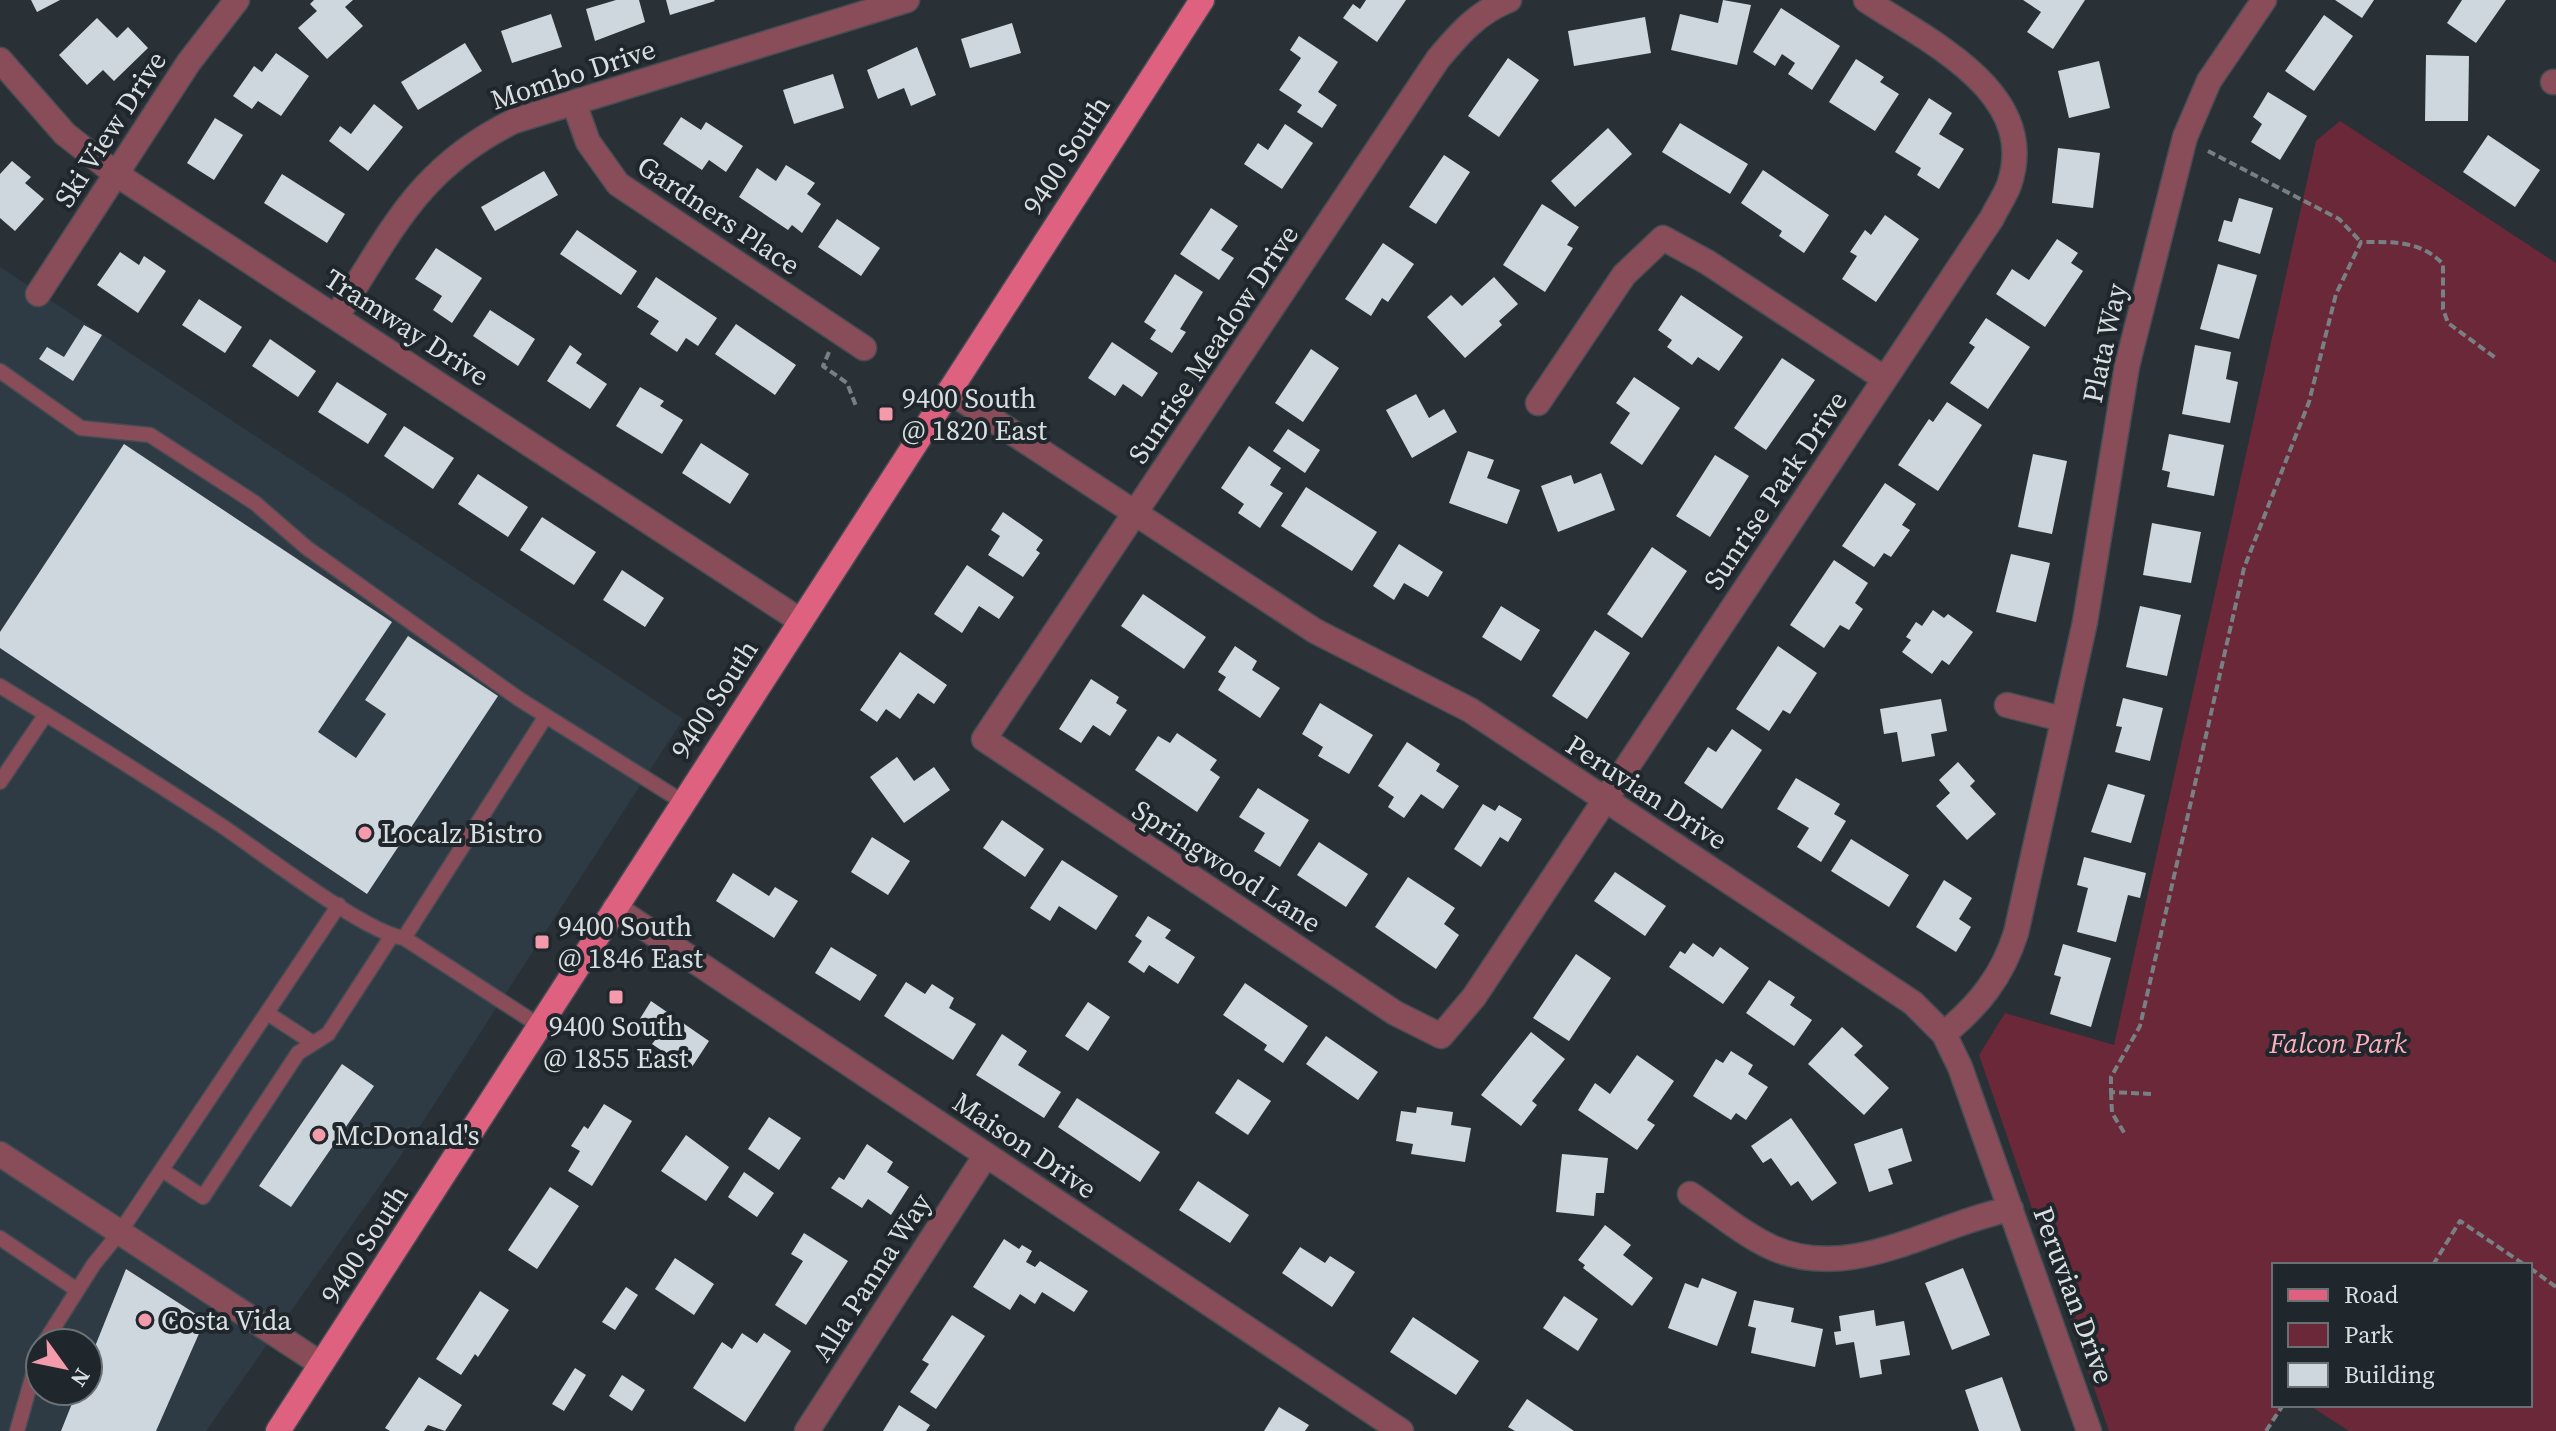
<svg xmlns="http://www.w3.org/2000/svg" width="2556" height="1431" font-family="'Source Serif 4',serif">
<rect width="100%" height="100%" fill="#2a3136"/>
<path fill="#2e3b44" fill-rule="evenodd" d="M0,267L683,719L400,1157L206,1431H0ZM40,1343H88V1391H40Z"/>
<path fill="#6a2838" d="M2340,121L2556,263V1431H2349L2309,1405H2530V1265H2274V1405H2283L2266,1431H2109L1979,1055L2005,1013L2114,1045L2316,141Z"/>
<path fill="#cdd7dd" d="M31,0H60L37,12Z
M314,0H353L345,7L363,26L327,59L298,28L317,11L310,4Z
M616,0H639L645,22L595,41L586,9Z
M666,0H714L715,1L670,15Z
M1366,0H1406L1377,42L1343,18L1353,4L1360,9Z
M1723,0L1751,5L1737,65L1671,50L1680,14L1718,23Z
M2023,0H2085L2053,49L2027,32L2041,12Z
M2335,0H2374L2362,18Z
M2462,0H2506L2476,43L2447,23Z
M1781,8L1840,46L1812,90L1788,74L1795,63L1782,54L1775,66L1753,52Z
M551,14L562,47L512,63L501,31Z
M2324,15L2353,36L2314,91L2285,71Z
M1645,17L1651,53L1574,66L1568,31Z
M97,18L117,38L128,27L148,48L114,81L103,70L87,85L59,55Z
M1012,23L1021,53L970,68L961,39Z
M1299,36L1338,62L1318,92L1337,105L1322,128L1297,112L1302,105L1279,90L1301,58L1290,50Z
M465,43L482,71L418,110L401,82Z
M917,47L936,95L911,106L904,88L878,99L867,70Z
M276,53L309,76L281,116L258,101L252,109L233,96L254,66L262,72Z
M2426,55L2469,56L2468,121H2425Z
M1508,58L1539,80L1499,137L1468,116Z
M1856,59L1884,77L1880,82L1899,94L1875,131L1829,102Z
M2099,61L2110,108L2069,118L2058,71Z
M833,74L844,108L794,124L783,90Z
M2268,92L2307,116L2280,160L2251,142L2262,124L2253,117Z
M1929,98L1952,113L1939,134L1964,149L1939,189L1917,175L1921,168L1895,152Z
M374,104L403,127L368,171L329,141L340,126L351,134Z
M681,117L701,130L706,122L743,146L726,172L709,160L702,170L663,144Z
M215,118L243,135L214,180L187,163Z
M1680,123L1748,164L1730,194L1662,152Z
M1285,124L1313,143L1282,189L1244,164L1258,143L1268,150Z
M1608,128L1632,154L1575,207L1551,181Z
M2488,135L2540,170L2515,207L2463,172Z
M2058,148L2100,153L2093,208L2052,203Z
M1444,155L1470,172L1436,224L1409,207Z
M12,161L31,177L25,183L44,199L15,231L0,218V174Z
M786,165L815,183L807,194L821,204L802,233L792,225L788,230L739,197L757,168L776,181Z
M1763,170L1829,215L1804,253L1779,236L1782,231L1741,203Z
M544,171L558,195L495,231L481,207Z
M282,174L345,214L327,243L264,203Z
M2239,198L2273,208L2260,254L2218,241L2224,220L2232,222Z
M1542,204L1579,227L1567,245L1573,248L1545,292L1503,265Z
M1211,208L1238,226L1221,250L1234,258L1219,280L1180,254Z
M1885,215L1919,239L1876,302L1842,279L1857,256L1850,252L1865,230L1871,235Z
M837,219L880,248L861,276L818,247Z
M577,230L637,271L621,295L560,254Z
M2057,239L2078,253L2071,263L2083,271L2045,327L1996,294L2012,269L2029,280Z
M1383,243L1414,264L1388,302L1382,298L1371,316L1345,299Z
M436,248L482,278L452,323L433,310L442,296L415,279Z
M120,252L139,265L144,256L166,271L138,313L97,285Z
M2218,264L2257,275L2239,339L2200,329Z
M1175,274L1203,292L1180,329L1186,332L1172,353L1150,339L1156,330L1144,322Z
M656,277L717,318L698,346L686,338L677,352L650,334L659,321L637,307Z
M1494,277L1518,304L1499,321L1502,325L1465,358L1427,317L1451,295L1462,306Z
M1681,295L1743,337L1719,371L1698,357L1692,365L1667,347L1672,340L1658,330Z
M199,299L242,327L225,353L182,325Z
M490,310L535,339L518,366L473,336Z
M1986,318L2030,347L1988,409L1950,383L1975,347L1969,343Z
M736,324L796,365L775,395L715,354Z
M84,325L102,335L73,381L39,359L47,347L64,357Z
M270,339L316,371L298,397L252,366Z
M1112,342L1158,373L1142,397L1123,384L1115,396L1088,378Z
M570,345L582,354L576,363L607,384L590,409L547,381Z
M2195,345L2231,352L2226,379L2238,382L2230,423L2182,414Z
M1311,349L1339,368L1303,422L1275,403Z
M1782,358L1815,380L1766,450L1734,428Z
M1634,377L1680,408L1642,465L1610,443L1630,413L1616,403Z
M337,382L387,414L368,444L318,412Z
M640,387L664,401L660,406L683,420L662,454L616,426Z
M1416,394L1429,418L1444,409L1457,432L1412,458L1386,410Z
M1947,402L1982,425L1938,491L1898,465L1929,419L1933,422Z
M404,426L454,458L433,489L384,456Z
M1288,429L1320,450L1305,473L1273,451Z
M2169,434L2224,445L2214,496L2167,487L2170,472L2162,470Z
M701,443L749,474L730,504L682,473Z
M124,444L392,622L318,732L356,758L386,714L365,700L408,636L498,696L367,894L0,648V632Z
M1249,446L1281,468L1270,485L1283,493L1260,528L1238,513L1244,504L1221,488Z
M1468,451L1494,460L1487,478L1520,490L1507,524L1449,503Z
M2033,454L2067,461L2052,534L2018,527Z
M1715,455L1749,476L1710,537L1676,516Z
M1601,473L1615,510L1558,532L1541,486L1571,475L1574,484Z
M478,474L528,507L508,537L458,504Z
M1885,483L1916,504L1902,525L1910,530L1891,557L1884,553L1874,567L1842,546Z
M1306,487L1377,532L1352,571L1281,526Z
M1003,512L1043,540L1036,550L1040,553L1023,577L988,555L1000,536L991,530Z
M542,517L596,552L574,585L520,550Z
M2152,523L2201,532L2191,583L2143,575Z
M1399,544L1443,572L1428,597L1404,583L1394,600L1373,586Z
M1652,547L1687,571L1642,638L1607,614Z
M2011,554L2050,563L2036,622L1996,612Z
M1834,560L1868,583L1855,603L1863,609L1849,630L1840,625L1824,648L1790,625Z
M967,565L1014,597L999,619L979,606L962,633L934,614Z
M622,570L664,598L645,627L603,600Z
M1143,594L1206,637L1184,669L1121,626Z
M1501,606L1540,630L1521,661L1482,637Z
M2140,606L2181,615L2167,676L2126,667Z
M1933,610L1944,618L1948,614L1973,632L1949,665L1942,660L1932,674L1902,652L1911,640L1906,637L1916,622L1922,626Z
M1595,630L1630,653L1587,719L1552,696Z
M1235,646L1257,661L1252,670L1280,688L1260,718L1218,690L1226,677L1218,672Z
M1778,646L1817,673L1790,714L1783,710L1769,731L1736,709Z
M900,652L947,685L934,704L918,693L900,719L886,709L877,722L860,710Z
M1091,679L1119,697L1116,703L1127,710L1110,736L1093,725L1081,743L1059,729Z
M2123,698L2163,708L2150,761L2115,752L2122,727L2116,726Z
M1941,699L1947,731L1931,734L1935,756L1902,762L1897,732L1884,734L1880,709Z
M1320,703L1373,735L1349,774L1318,756L1323,747L1302,734Z
M1732,729L1762,750L1722,809L1684,783L1708,747L1716,752Z
M1177,733L1217,760L1210,770L1220,777L1197,812L1135,770L1158,736L1170,743Z
M1407,742L1440,764L1436,771L1459,786L1443,809L1421,794L1404,818L1388,807L1394,797L1378,786Z
M897,757L914,781L934,767L950,790L904,823L870,777Z
M1958,762L1975,781L1970,786L1996,814L1967,840L1936,806L1950,793L1939,780Z
M1796,778L1840,804L1834,814L1846,821L1821,862L1797,847L1809,828L1777,809Z
M2108,784L2145,795L2131,843L2091,832Z
M1258,788L1309,820L1280,867L1254,851L1265,833L1239,817Z
M1483,804L1495,811L1499,805L1522,819L1508,842L1500,837L1481,867L1454,849Z
M1002,820L1044,849L1025,877L983,848Z
M872,837L910,861L888,895L851,872Z
M1851,839L1909,875L1889,907L1831,871Z
M1319,842L1368,874L1346,907L1297,875Z
M2084,857L2146,873L2140,898L2128,895L2116,942L2077,932L2088,888L2077,885Z
M1062,860L1118,896L1096,930L1059,906L1050,921L1030,908Z
M1615,872L1666,906L1645,936L1594,901Z
M733,873L769,896L775,887L798,901L774,938L716,901Z
M1408,877L1455,908L1444,924L1459,935L1436,969L1375,927Z
M1944,880L1972,898L1959,919L1971,927L1956,952L1916,927Z
M1148,916L1171,930L1165,938L1195,957L1178,984L1149,965L1144,973L1128,962L1142,941L1135,936Z
M1693,943L1713,957L1720,947L1749,968L1723,1004L1669,967L1680,951L1685,954Z
M2063,944L2111,958L2091,1027L2050,1014L2061,977L2054,975Z
M831,947L877,975L860,1001L815,973Z
M1576,954L1611,978L1569,1041L1533,1018Z
M1769,980L1795,997L1790,1005L1812,1020L1794,1046L1746,1013Z
M906,982L925,994L932,984L954,998L949,1008L976,1024L953,1060L884,1016Z
M1245,983L1308,1026L1283,1063L1264,1050L1267,1045L1223,1015Z
M651,1001L709,1041L690,1070L652,1044L656,1039L636,1025Z
M1088,1002L1110,1017L1088,1051L1065,1036Z
M1842,1027L1863,1046L1854,1055L1889,1088L1864,1115L1808,1064Z
M1531,1032L1565,1059L1532,1101L1537,1105L1521,1126L1481,1095Z
M1002,1034L1027,1051L1018,1065L1061,1092L1044,1118L976,1075Z
M1326,1036L1378,1072L1358,1100L1306,1064Z
M1731,1051L1753,1065L1748,1074L1768,1087L1746,1120L1736,1113L1731,1120L1693,1096L1716,1059L1723,1063Z
M1637,1055L1674,1081L1647,1120L1655,1125L1637,1150L1578,1110L1595,1083L1610,1094Z
M342,1064L374,1086L291,1207L259,1186Z
M1238,1079L1271,1101L1248,1135L1215,1113Z
M1077,1098L1160,1152L1140,1182L1058,1127Z
M604,1104L632,1121L592,1186L568,1171L580,1151L571,1146L584,1126L588,1129Z
M1417,1107L1453,1112L1451,1125L1471,1128L1465,1162L1411,1154L1413,1144L1396,1141L1401,1111L1416,1113Z
M769,1117L801,1138L779,1170L748,1149Z
M1791,1118L1837,1183L1812,1201L1798,1181L1791,1186L1771,1158L1763,1163L1751,1146Z
M1902,1128L1912,1161L1888,1169L1893,1184L1869,1192L1854,1144Z
M686,1135L729,1167L706,1201L661,1171Z
M867,1144L893,1162L887,1172L909,1187L891,1215L868,1199L862,1208L831,1188L839,1177L844,1180Z
M1562,1154L1608,1158L1604,1193H1596L1594,1216L1556,1212Z
M744,1172L774,1193L757,1217L728,1197Z
M1198,1181L1249,1215L1230,1243L1179,1210Z
M550,1187L579,1206L537,1269L508,1250Z
M1605,1225L1631,1245L1623,1255L1653,1278L1632,1306L1583,1268L1585,1265L1578,1260Z
M804,1233L848,1261L806,1325L775,1305L803,1261L791,1254Z
M1004,1239L1019,1249L1022,1245L1032,1251L1026,1262L1035,1267L1040,1261L1088,1291L1074,1312L1042,1292L1035,1304L1020,1294L1010,1310L973,1287Z
M1300,1247L1325,1263L1330,1256L1355,1272L1332,1307L1282,1273Z
M675,1258L714,1284L694,1315L655,1289Z
M1963,1268L1990,1335L1952,1350L1925,1283Z
M126,1269L205,1320L156,1431H61L77,1391H88V1364Z
M1702,1278L1737,1292L1717,1346L1668,1328L1685,1283L1698,1288Z
M626,1287L638,1295L615,1330L602,1322Z
M480,1291L509,1310L478,1357L475,1354L461,1375L436,1359Z
M1564,1296L1598,1319L1578,1351L1543,1328Z
M1754,1300L1794,1308L1791,1322L1823,1329L1815,1367L1751,1353L1756,1328L1748,1326Z
M1874,1310L1876,1326L1904,1321L1910,1355L1880,1360L1882,1374L1860,1378L1854,1342L1836,1345L1834,1332L1841,1331L1839,1316Z
M952,1315L985,1336L936,1409L910,1392L929,1364L922,1360Z
M1413,1317L1479,1361L1456,1395L1390,1352Z
M742,1333L757,1343L764,1333L791,1351L745,1422L693,1388L722,1342L732,1349Z
M575,1368L586,1375L564,1411L552,1404Z
M622,1375L645,1390L632,1411L609,1396Z
M419,1377L462,1405L445,1431L428,1425L424,1431H390L385,1428Z
M2002,1377L2021,1431H1979L1965,1390Z
M1527,1399L1574,1431H1515L1508,1427Z
M899,1405L930,1425L926,1431H883Z
M1279,1407L1309,1425L1305,1431H1264Z"/>
<g fill="none" stroke-linecap="round" stroke-linejoin="round">
<defs>
<path id="lane" d="M0,371L81,428L150,435L255,503L307,548L519,699L683,802
M0,686C75,732 149,778 222,826C261,852 365,933 404,938L540,1026
M0,782L46,714
M404,938L546,716
M267,1013L313,1043
M162,1170L203,1197L298,1053L328,1034L391,937
M0,1238L77,1290
M44,1343L94,1264L120,1232L339,905
M17,1431L40,1350"/>
<path id="street" d="M1509,0C1478,12 1459,34 1438,59L984,739L1395,1013L1441,1036L1474,997L1992,218C1997,207 2005,196 2009,185C2041,92 1927,41 1866,0
M0,60L65,134L116,174L801,621
M2553,82H2556
M574,103L588,142L618,184L864,348
M38,294L189,62L237,0
M336,317C392,231 418,168 514,121L907,0
M949,391L1315,631L1470,710L1913,1003L1944,1034L1960,1067L2089,1431
M1538,403L1624,275L1663,238L1707,262L1885,379
M2007,705L2062,719
M615,908L1401,1431
M1944,1034C1979,1005 2002,977 2016,933L2085,622L2127,366L2185,137L2209,81L2264,0
M0,1154L321,1364
M1690,1194C1717,1212 1744,1235 1773,1248C1853,1283 1933,1224 2011,1209
M807,1431L986,1155"/>
<path id="primary" d="M278,1431L1202,0"/>
</defs>
<use href="#lane" stroke="#464d52" stroke-width="17"/>
<use href="#street" stroke="#464d52" stroke-width="27"/>
<use href="#primary" stroke="#464d52" stroke-width="27"/>
<path stroke="#798084" stroke-width="4" stroke-dasharray="8 4" stroke-linecap="butt" d="M2208,151L2339,219L2361,242
M829,352L823,366L847,383L856,406
M2111,1092L2112,1113L2125,1134
M2151,1094L2111,1092V1077L2140,1026L2244,568L2309,402L2336,294L2361,242C2392,242 2420,240 2443,264V309L2448,323L2497,359
M2433,1265L2460,1221L2525,1265
M2530,1268L2556,1287
M2266,1431L2283,1405"/>
<use href="#lane" stroke="#894c59" stroke-width="14"/>
<use href="#street" stroke="#894c59" stroke-width="24"/>
<use href="#primary" stroke="#de6180" stroke-width="24"/>
</g>
<g fill="#f39aab" stroke="#20272c" stroke-width="3">
<rect x="878" y="406" width="16" height="16" rx="4"/>
<circle cx="365" cy="833" r="8"/>
<rect x="534" y="934" width="16" height="16" rx="4"/>
<rect x="608" y="989" width="16" height="16" rx="4"/>
<circle cx="319" cy="1135" r="8"/>
<circle cx="145" cy="1320" r="8"/>
</g>
<g text-anchor="middle" dominant-baseline="central" stroke-width="8" stroke-linejoin="round" paint-order="stroke">
<g font-size="28" fill="#dadfe2" stroke="#20272c">
<text transform="translate(573 74) rotate(-18)">Mombo Drive</text>
<text transform="translate(110 129) rotate(-57)">Ski View Drive</text>
<text transform="translate(1066 155) rotate(-57)">9400 South</text>
<text transform="translate(719 215) rotate(34)">Gardners Place</text>
<text transform="translate(407 327) rotate(33)">Tramway Drive</text>
<text transform="translate(2104 343) rotate(-78)">Plata Way</text>
<text transform="translate(1213 344) rotate(-56)">Sunrise Meadow Drive</text>
<text transform="translate(1775 490) rotate(-56)">Sunrise Park Drive</text>
<text transform="translate(714 699) rotate(-57)">9400 South</text>
<text transform="translate(1647 792) rotate(33)">Peruvian Drive</text>
<text transform="translate(1227 866) rotate(33)">Springwood Lane</text>
<text transform="translate(1025 1145) rotate(34)">Maison Drive</text>
<text transform="translate(364 1244) rotate(-57)">9400 South</text>
<text transform="translate(871 1277) rotate(-57)">Alla Panna Way</text>
<text transform="translate(2074 1295) rotate(70)">Peruvian Drive</text>
</g>
<g font-size="28" fill="#dadfe2" stroke="#20272c" text-anchor="start">
<text x="902" y="398">9400 South<tspan x="902" dy="32">@ 1820 East</tspan></text>
<text x="381" y="833">Localz Bistro</text>
<text x="558" y="926">9400 South<tspan x="558" dy="32">@ 1846 East</tspan></text>
<text x="616" y="1026" text-anchor="middle">9400 South<tspan x="616" dy="32">@ 1855 East</tspan></text>
<text x="335" y="1135">McDonald's</text>
<text x="161" y="1320">Costa Vida</text>
</g>
<g font-size="28" font-style="italic" fill="#fcaebc" stroke="#20272c">
<text x="2338" y="1043">Falcon Park</text>
</g>
</g>
<rect x="2272" y="1263" width="260" height="144" fill="#20272c" stroke="#6a7175" stroke-width="2"/>
<rect x="2288" y="1289" width="40" height="12" fill="#de6180" stroke="#6a7175" stroke-width="2"/>
<text x="2344" y="1303" font-size="24" fill="#dadfe2">Road</text>
<rect x="2288" y="1323" width="40" height="24" fill="#6a2838" stroke="#6a7175" stroke-width="2"/>
<text x="2344" y="1343" font-size="24" fill="#dadfe2">Park</text>
<rect x="2288" y="1363" width="40" height="24" fill="#cdd7dd" stroke="#6a7175" stroke-width="2"/>
<text x="2344" y="1383" font-size="24" fill="#dadfe2">Building</text>
<g transform="translate(64 1367) rotate(123)"><circle r="38" fill="#20272c" stroke="#6a7175" stroke-width="2"/>
<path d="M0-6L14 30L0 20L-14 30Z" fill="#f39aab"/>
<text y="-12" font-size="22" font-weight="bold" text-anchor="middle" fill="#dadfe2">N</text>
</g>
</svg>
